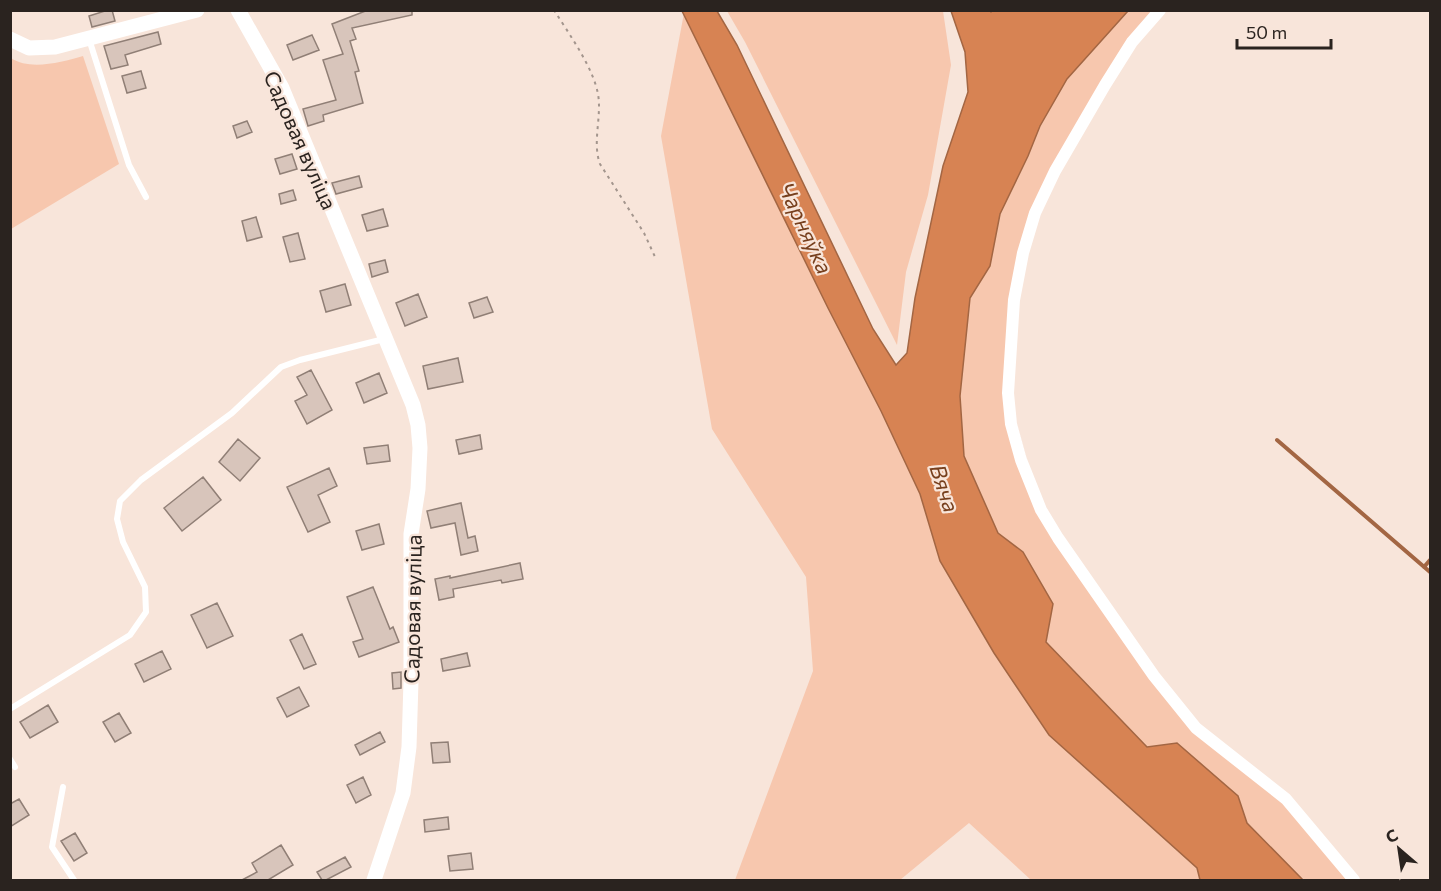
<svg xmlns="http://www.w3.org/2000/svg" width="1441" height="891" font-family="Commissioner,sans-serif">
<rect width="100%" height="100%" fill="#f8e5da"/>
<path fill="#f7c7ae" d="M727,11H943L951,65L928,195L906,272L897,345L745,42Z
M1128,11H1160L1077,131L1023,253L1008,393L1041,510L1196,727L1286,799L1354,880H1303L1247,823L1238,796L1177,743L1147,747L1046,642L1053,604L1023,552L998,533L964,456L960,396L970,298L990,266L1000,214L1040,126L1067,79Z
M684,13L828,308L881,411L920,494L940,561L994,653L1049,735L1197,868L1200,880H1031L969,823L900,880H735L813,671L806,577L712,429L661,136Z
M83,56L119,164L11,229V58C30,71 62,62 83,56Z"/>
<path fill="#d78353" stroke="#a36643" stroke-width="1.5" d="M989,10L991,12L993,10L1128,11L1067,79L1040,126L1028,156L1000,214L990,266L970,298L960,396L964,456L998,533L1023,552L1053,604L1046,642L1147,747L1177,743L1238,796L1247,823L1303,880H1200L1197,868L1049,735L994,653L940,561L920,494L881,411L828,308L682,11H717L737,45L873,329L896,365L907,353L915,298L943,166L968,92L965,52L951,11Z"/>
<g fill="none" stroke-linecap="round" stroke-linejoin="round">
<path stroke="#a36643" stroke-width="4" d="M1277,440L1430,572
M1424,567L1430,560"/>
</g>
<path fill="#d8c5bb" stroke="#907f76" stroke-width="1.5" d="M108,10H112L115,21L92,27L89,16Z
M368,10H412V15L352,28L356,39L350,41L359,71L355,72L363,103L323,115L324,121L308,126L303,109L336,100L323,60L343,54L332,24Z
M158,32L161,44L125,55L128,65L111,69L104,46Z
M312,35L319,50L293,60L287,45Z
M141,71L146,88L127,93L122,76Z
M247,121L252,132L237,138L233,126Z
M292,154L297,169L280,174L275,159Z
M359,176L362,187L336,194L332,183Z
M293,190L296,200L281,204L279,194Z
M383,209L388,226L367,231L362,215Z
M256,217L262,237L247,241L242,221Z
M298,233L305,259L290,262L283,237Z
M385,260L388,272L372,277L369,264Z
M345,284L351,305L326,312L320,291Z
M418,294L427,317L405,326L396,303Z
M487,297L493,312L474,318L469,303Z
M458,358L463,382L428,389L423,366Z
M311,370L332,410L307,424L295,401L307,395L297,377Z
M379,373L387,393L364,403L356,383Z
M480,435L482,449L459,454L456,440Z
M238,439L260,458L240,481L219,462Z
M388,445L390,461L367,464L364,448Z
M329,468L337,486L318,495L330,522L308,532L287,487Z
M203,477L221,500L182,531L164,508Z
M461,503L468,538L475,536L478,551L461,555L455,523L431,528L427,511Z
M379,524L384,544L362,550L356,531Z
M520,563L523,579L502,583L501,580L453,589L454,597L439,600L435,579L450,576V578Z
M373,587L390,629L393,627L399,642L359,657L353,642L363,639L347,597Z
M217,603L233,636L207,648L191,615Z
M302,634L316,664L304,669L290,640Z
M162,651L171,669L144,682L135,664Z
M467,653L470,666L443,671L441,659Z
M401,672V688L393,689L392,673Z
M299,687L309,706L287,717L277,698Z
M48,705L58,722L30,738L20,722Z
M119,713L131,733L115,742L103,722Z
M380,732L385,742L360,755L355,745Z
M448,742L450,762L433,763L431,743Z
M363,777L371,795L356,803L347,785Z
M19,799L29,815L10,827V804Z
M448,817L449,829L425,832L424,820Z
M75,833L87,853L74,861L61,841Z
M281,845L293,865L268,880H242L257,872L252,863Z
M471,853L473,869L450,871L448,856Z
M345,857L351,867L326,880H322L317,872Z"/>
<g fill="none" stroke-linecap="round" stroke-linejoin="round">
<path stroke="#a3958d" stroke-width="2" stroke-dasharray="3 4.5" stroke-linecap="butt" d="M554,10C569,34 593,67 598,94C602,117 592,142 600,164L644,233L656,259"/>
<path stroke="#fff" stroke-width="6" d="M89,39L129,165L146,197
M10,709L130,635L146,612L145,587L123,542L117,519L120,501L141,480L232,413L281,367L300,360L384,339
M10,759L15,767
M63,787L52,847L74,880"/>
<path stroke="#fff" stroke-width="12" d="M1160,10L1132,42L1105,85L1055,171L1035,213L1023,253L1014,300L1008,393L1011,424L1021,460L1041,510L1058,538L1154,676L1196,728L1286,799L1354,880"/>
<path stroke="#fff" stroke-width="15" d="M238,10L282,88L413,405L418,425L420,448L418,489L411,534V681L409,747L403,793L374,880
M10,39L29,48L55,47L197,10"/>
</g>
<g text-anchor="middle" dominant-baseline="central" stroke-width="4.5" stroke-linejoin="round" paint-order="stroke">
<g font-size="21" fill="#2a231f" stroke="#f8e5da">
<text transform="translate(301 140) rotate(66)">Садовая вуліца</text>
<text transform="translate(412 609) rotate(-89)">Садовая вуліца</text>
</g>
<g font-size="22" font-style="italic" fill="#773f1d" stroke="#f8e5da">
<text transform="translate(806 228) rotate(65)">Чарняўка</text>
<text transform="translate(945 488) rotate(72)">Вяча</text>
</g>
</g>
<rect width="1441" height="891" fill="none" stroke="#2a231f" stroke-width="24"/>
<g transform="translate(1399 849) rotate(331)" stroke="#f8e5da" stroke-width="4.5" paint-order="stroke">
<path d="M0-4.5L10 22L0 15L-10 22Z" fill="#2a231f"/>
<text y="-9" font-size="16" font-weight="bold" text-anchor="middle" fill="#2a231f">С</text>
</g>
<path d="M1237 39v9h94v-9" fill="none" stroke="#2a231f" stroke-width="3"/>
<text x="1246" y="39" font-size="18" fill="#2a231f" stroke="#f8e5da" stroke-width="4.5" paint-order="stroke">50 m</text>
</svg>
